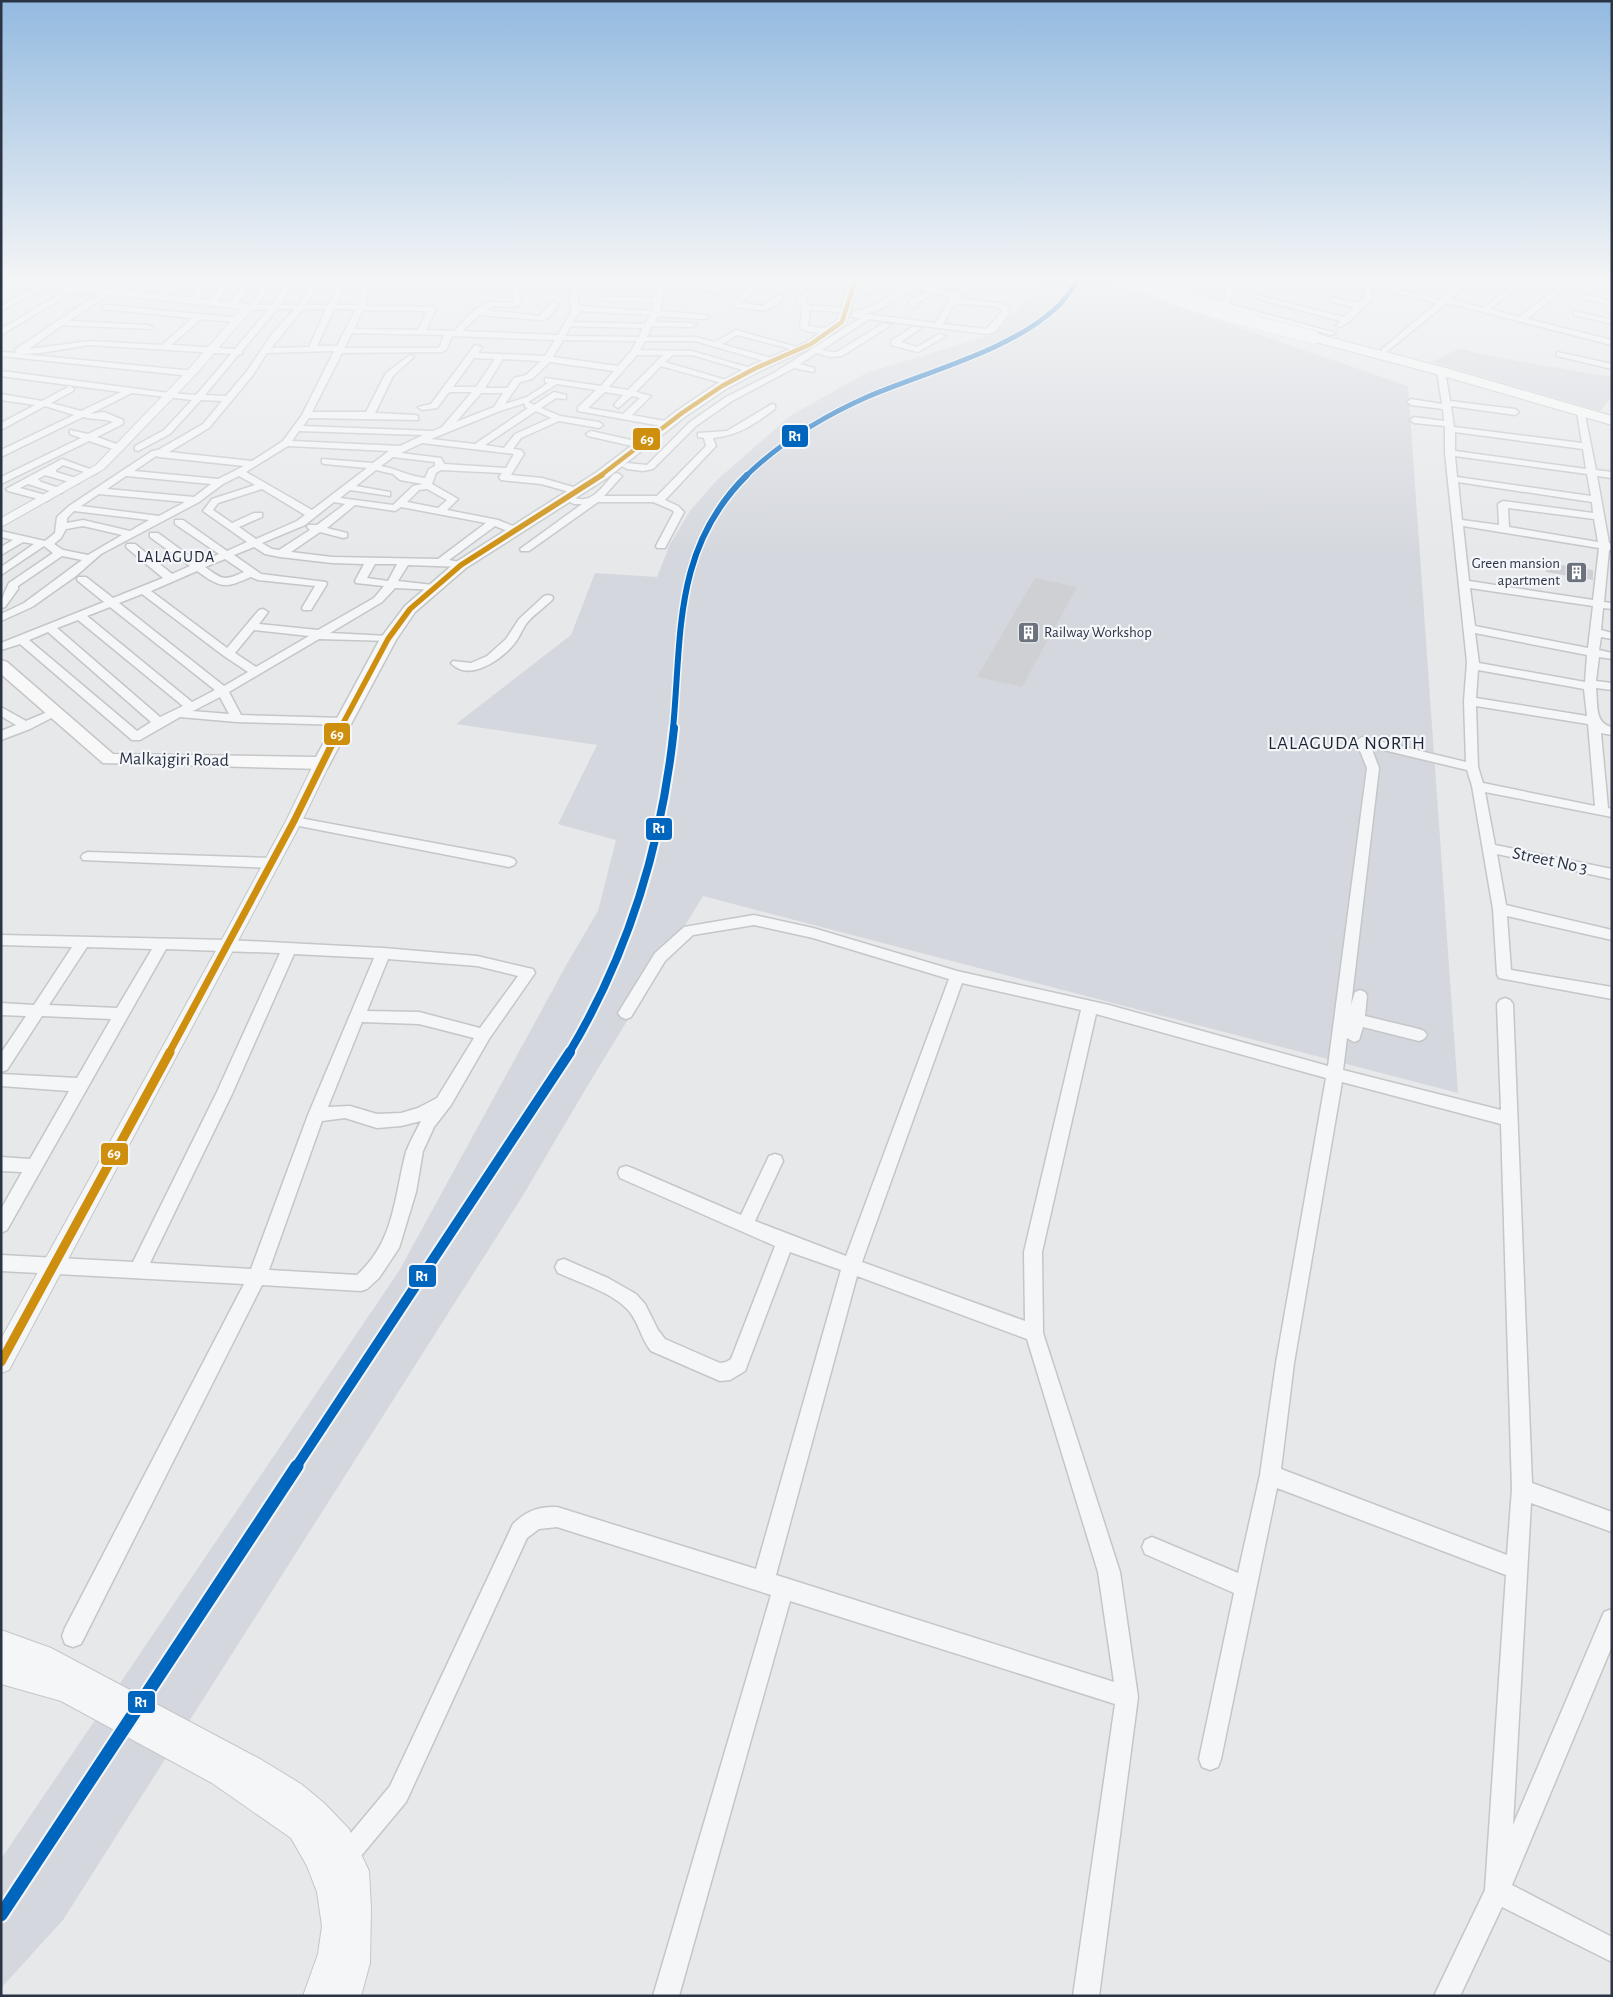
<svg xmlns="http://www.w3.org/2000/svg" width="1613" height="1997" font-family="'Alegreya Sans',sans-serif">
<rect width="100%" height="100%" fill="#e6e8ea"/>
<path fill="#d4d7dd" d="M1043,278H1095L1408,386L1458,1093L703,896L585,1090L522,1197L63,1920L1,1988V1859L399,1271L568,962L598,911L616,840L558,824L597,745L456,724L571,635L595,573L657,577L670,544L690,511L717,480L790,416L866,373L994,334L1025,301Z
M1460,348L1483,355L1612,377V397L1600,411L1432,362Z"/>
<path fill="#ced0d3" d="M1548,563L1593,570V580L1546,572Z
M1035,578L1077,587L1022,687L977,677Z"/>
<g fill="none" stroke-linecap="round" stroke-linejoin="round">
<defs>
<path id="minor" d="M87,278H96L1,335V329Z
M181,278H189L161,299H155V295Z
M204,278H211L195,303H189L188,301Z
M226,278H233L215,305H209L208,303Z
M247,278H254L236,307H230L229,305Z
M268,278H275L258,305H272L290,278H297L280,305H298L315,278H322L306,305H328L341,278H348L336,305H358L363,278H370L369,286H399L403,288L399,290H368L365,306L435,307L436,309L426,330L454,331L474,310L489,302L512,303L514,299L510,293L513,288L506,286L515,284L519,278H526L522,284L575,287L579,280L576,278H586L577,299L579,306L652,311L654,302L603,301L599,299L603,297L655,298L656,284L610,283L606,281L607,279L658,280L659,278H665V282L721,288L725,290L721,292L664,287L660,311L706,315L710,317L706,319L658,316L655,322L692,323L696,325L692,327L652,326L647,337H695L715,342L736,330L803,349L799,351L737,335L722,344L774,359L775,361L771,363L695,341H645L640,350L692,351L757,370L753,373L692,355H673L665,362L733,382L729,385L661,366L636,392L651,396L632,415L670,422V426L667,427L578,411V407L596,390L557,384L528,402L534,405L554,392L566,395V399L556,398L541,408L560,416L599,422L603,425L599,428L559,421L521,438L513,449L521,450L524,454L511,475L542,478L580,489V493L577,494L541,484L501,480L499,477L502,473L441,470L436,473L432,484L458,499L447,510L498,520L518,528V532H510L495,526L449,560L465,563L466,565L465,567L408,565L398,581L433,585L437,586L438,588L437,590L395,588L382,602L330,633L388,636L394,639L392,641L319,639L229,692L241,715L343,718L347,719L349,722L347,725L237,722L180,717L140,740H132L20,644L1,650V643L104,602L78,581L77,579L78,577H86L113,598L163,578L127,548L126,546L127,544H135L172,574L190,566L150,537V533H158L199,563L219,554L175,524V520H183L227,551L247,542L203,511L212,499L255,485L239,476L223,484L199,502L101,554L76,576L32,607L1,621V614L24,603L82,560L62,556L18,586V589L5,607L1,608C1,598 5,592 9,583L53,553L44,546L1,575V567L34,544L23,542L1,555V547L13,540L1,537V531L45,541L55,533L57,517L69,506L152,451L158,450L203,424L222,401L201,400L170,434L138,451L135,450V446L164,430L192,400L132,393L90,414L104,412L123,420V424L97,437L122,446V450H116L89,441L1,484V477L81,438L70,434V430L88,434L113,422C102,418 94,420 83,417L1,457V450L74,415L45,406L1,430V423L35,405L1,400V394L42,401L70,386L74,389L73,391L51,403L81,411L121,392L1,376V371L169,393L196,395L231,354L90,345L40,353L21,354L194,371V375L191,376L1,356V352L15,353L16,349L105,289L111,290L129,280H132V284L117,294L111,293L69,321L148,325L152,327L151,329L62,325L29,349L90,341L162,345L192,318L103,309V305H106L239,318V322H236L201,319L171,345L235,349L269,309L252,310L245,307L250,305ZM520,289L573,291L569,299L572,310L558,335L462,331L479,315L541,320L547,319L559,304L552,302L540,316L486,310L493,306L518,307L522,299L518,293ZM277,309H295L272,334L247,371L226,396L205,395L239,354H242V351ZM303,309H326L309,347L271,348ZM334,309H356L337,346H317ZM363,310L427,311L418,330L354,329ZM580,311L650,315L645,324L573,322ZM571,326L643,328L639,337L565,336ZM352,333L444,335L439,348H344ZM452,336L555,340L545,356L478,353L482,347L475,345L431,404L418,407L422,410L437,408L449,392H472L442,427L433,431L303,426L309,418L418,420V416L415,415L375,413L393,376L414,357L410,355L386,373L366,412H312L342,353L442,352L446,350ZM563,340L637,341L631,351L618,366L553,357ZM334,351L302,415L283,441L252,461L169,452L209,428L253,375L267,353ZM637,355H663L628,390L609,387ZM474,358L495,359L476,387H453ZM503,359L541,361L526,375L514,378L507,388H485ZM550,362L614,371L601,386L545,378V382L548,383L527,397L505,404L520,382L532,379ZM605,392L623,395L614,405L618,408L632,396L640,398L623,414L588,408ZM481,393H503L494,407L456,422ZM525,403V407L528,408L475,444L431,439L500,411ZM536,411L551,418L515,434L504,448L485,445ZM299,431L423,435L400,446L292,441ZM422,443L514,454L506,468L444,464L441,458L401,453ZM288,446L389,451L373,463L322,459V463L325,464L367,468L312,510L246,472ZM156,456L159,457L244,466L218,479L134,471ZM393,457L435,462V466L429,469L425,478C408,476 397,469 381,466ZM376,470L393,474L400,480L423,484L413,486L393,505L340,498L350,490L390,496V492L356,486ZM126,476L211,484L194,497L107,489ZM262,489L305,515L297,521L256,539L239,527L262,517V513H254L232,523L213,510L218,503ZM427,489L447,500L438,508L407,502L419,490ZM99,494L185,502L159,516L81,506ZM334,502L345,504L317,525H308L307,527L310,530L279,550L272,549L262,543L305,525ZM355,505L395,511L401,507L486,523L438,559L332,557L291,552L320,532L343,538L347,537V533L327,528ZM74,511L149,520L130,531L83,520L67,523V518ZM83,526L122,535L88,555L63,550L54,544L61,538L66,529ZM254,547L265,554L280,557L332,563L364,564L355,581L356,583L384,586L374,598L318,630L259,624L268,612L263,609L259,610L227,648L151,591L197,571C221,588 224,589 251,577L258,580L315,586L302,608L303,610H311L327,584L326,582L261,574L234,555ZM225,559L244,572C224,581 223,580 205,567ZM375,564H397L388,581L367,578ZM142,594L224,656L248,672L224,686L119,603ZM110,607L215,690L192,702L87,616ZM78,620L183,706L160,717L57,628ZM254,630L309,636L256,667L235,653ZM48,632L151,722L137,731L29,640ZM220,697L229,714L192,711L195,710Z
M453,278H490L491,279L487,281L457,280Z
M720,278L825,280V278H837L871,288L889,278H898L872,293L836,283L819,284L805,300L808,305L845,308L849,310L845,312L810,310L808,326L831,329L832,331C826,335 806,332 800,328L802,307L797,300L812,284L763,282L742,303L763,306L777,296H783V300L765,311L736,307L732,305L755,281L723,280Z
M920,278H929L919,285L933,288L951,278H959L940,290L955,293L976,278H999L1000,280L996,282L982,280L958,298L998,303L1008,306L1010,312L995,332L987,334L869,319L822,350L831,352H837L884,323L891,325L842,356L830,357L817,353L800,364L814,368V372L794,368L732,401L696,426L653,469L643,471L627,469L622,466L627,463L647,465L690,422L726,397L772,374L861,318L852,317L853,312L873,306ZM914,288L927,291L909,301V305L914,307H917V303L935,293L951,297L936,323L865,314L879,310ZM955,303L996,307L1001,309L1002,312L986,329L943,324Z
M1148,278C1166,276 1202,297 1222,302L1231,278H1238L1229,304L1336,333L1332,335L1202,302Z
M1199,278H1225L1226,279L1222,281L1207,279L1210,283L1209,289L1205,291L1201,289L1202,284Z
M1342,278L1363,280L1366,278H1373L1370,282L1394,288L1410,278H1417L1401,290L1440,300L1468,278H1475L1451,299L1483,308L1522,278H1529L1490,309L1519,317L1571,278H1578L1527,319L1612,340V345L1447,303L1385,353H1382V349L1437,303L1371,287L1372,299L1349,322L1340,327L1336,325L1340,321L1252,297L1256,295L1344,317L1354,307L1329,301V297L1358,303L1365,297L1363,285L1342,280Z
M1588,278L1612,280V284L1589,280Z
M153,279L160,281L139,296H133V292Z
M42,283L49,285L1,311V306Z
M1585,295L1612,301V305L1585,299Z
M1574,311L1612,320V324L1574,315Z
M914,326L921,328L901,342L917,347L939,334L946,336L918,352L891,345V341Z
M1557,352L1612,364V369L1557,356Z
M1441,368L1445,371L1450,401L1515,409L1519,412L1515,415L1451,406L1454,427L1582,443L1577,412L1581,409L1584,410L1596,470L1612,472V478L1597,476L1609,543L1612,544V550H1609L1604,602L1612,603V609L1603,608L1601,630L1612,633V639L1601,637L1599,650L1612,653V659L1599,657L1596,681L1612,683V690L1596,688C1598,703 1594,724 1612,727V735L1601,733L1608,808L1612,809V817L1485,792L1495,845L1612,869V879L1497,854L1506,905L1612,930V940L1507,916L1511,970L1612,987V999L1499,978L1497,974L1493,909L1472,786L1467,770L1371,747L1379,768L1351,1005L1355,992L1360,990L1365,992L1367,996L1365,1016L1419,1029L1424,1031L1427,1035L1424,1039L1419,1041L1363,1027L1359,1040L1354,1042L1347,1038L1343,1070L1501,1110L1497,1004L1500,1000L1505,998L1510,1000L1513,1004L1532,1483L1612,1512V1532L1531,1503L1513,1825L1604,1612L1612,1609V1646L1512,1885L1612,1937V1962L1502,1907L1460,1996H1434L1485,1890L1506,1575L1277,1488L1221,1759L1218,1767L1210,1770L1202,1767L1199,1759L1234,1593L1145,1554L1142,1547L1145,1540L1152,1537L1238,1573L1260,1475L1276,1363L1326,1078L1096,1014L1042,1252L1043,1333L1120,1572L1138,1697L1099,1996H1073L1115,1704L790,1601L679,1996H653L771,1595L557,1527L539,1529L527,1538L406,1802L361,1856L342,1868L334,1864L330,1856L334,1848L345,1840L390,1786L513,1524C525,1511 540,1506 557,1507L756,1569L841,1270L790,1252L745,1371L730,1380L720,1381L651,1351C641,1339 639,1323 629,1311C612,1292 580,1283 558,1273L555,1267L558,1261L564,1259L608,1278L636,1294L645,1304L658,1330L665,1339L720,1363L726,1362L731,1359L775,1246L620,1178L618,1173L620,1168L626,1166L632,1168L741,1215L769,1156L775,1154L781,1156L783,1161L755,1221L846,1256L949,979L813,938L754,925L693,935L665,961L631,1017L626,1019L621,1017L618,1013L655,953L684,927L754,915L813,928L957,971L1109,1005L1328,1066L1367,768L1356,741L1362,737L1466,762L1464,701L1467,662L1445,453V426L1414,423L1410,420L1414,417L1444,421L1443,409L1411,405L1407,402L1411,399L1442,404L1437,371ZM1455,432L1583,449L1586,469L1455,451ZM1455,456L1587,474L1591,496L1457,477ZM1458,482L1592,502L1593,513L1503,501L1498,504L1499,525L1462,520ZM1508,508L1594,519L1598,542L1509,527ZM1463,526L1599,548L1593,600L1469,581ZM1470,588L1593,606L1588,648L1475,626ZM1475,633L1587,655L1585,682L1479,663ZM1478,670L1584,689L1587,716L1476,698ZM1476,706L1588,724L1595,806L1483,783L1478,767ZM962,983L1081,1010L1024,1252L1025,1321L862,1262ZM1342,1082L1501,1124L1512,1489L1507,1555L1281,1469L1294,1363ZM857,1276L1027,1339L1098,1572L1114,1682L776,1575Z
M772,404L775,405V409C756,423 738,436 713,438L716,446L714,448L665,500L678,506L684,512L665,548H657L656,546L674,512L672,510L653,502H598L529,551H521L520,549L582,504H574L564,499V495C570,494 573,498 579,499C595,501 604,484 614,474L617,473L622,476L604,496H657L706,446L704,438L698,437V433L727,431Z
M591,431L644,443L646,445L641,448L588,436L586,434Z
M62,459L98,472L93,475L63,465L56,470V472L79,479V483L76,484L45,475L38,479L41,482L62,489V493H56L28,484L20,488L49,496V500L46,501L8,491L6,489Z
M548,595L552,596L553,598L552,600C544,608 533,615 526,624C522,630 519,638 514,644C502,659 469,683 451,663L453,661L471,663L487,656L506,639L519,619L544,596Z
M1,707L26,721L57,708L63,712L30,729L1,740V731L16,725L1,716Z
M294,817L509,857L514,859L516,862L514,865L509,867L289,824L287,821Z
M88,852L272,858L277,860L279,863L277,866L272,868L83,860L81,857L83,854Z
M1,935L228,940L383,948L477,956L528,968L533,969L535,973L489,1039L451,1105L434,1127L423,1151L416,1192L399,1248L379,1278L367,1289L361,1291L262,1285L81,1644L73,1647L65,1644L62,1636L65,1628L244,1284L1,1271V1255L133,1262L216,1094L280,953L166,949L7,1230L1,1233V1209L22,1172L1,1171V1157L30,1159L69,1091L1,1086V1074L77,1078L111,1019L42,1016L7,1070L1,1072V1053L26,1016L1,1015V1003L34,1005L72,947L1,945ZM87,947L152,949L117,1008L49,1005ZM294,954L374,958L308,1115L251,1269L150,1263L232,1094ZM388,959L477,966L518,976L480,1028L419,1012L367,1011ZM362,1022L419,1024L474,1038L437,1098L418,1108L401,1113L377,1114L350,1106L328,1107ZM345,1118L377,1128L401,1126L421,1121C416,1131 410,1141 406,1152C394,1197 395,1241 357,1275L269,1270L322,1121Z"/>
<path id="tertiary" d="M1,281L45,282L249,304L254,307L195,375L104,469L1,527V518L96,465L187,371L242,309L45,288L1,287Z
M322,758L328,760L330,763L302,821L9,1370L1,1373V1339L219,945L286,821L314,763L316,760Z
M1,1630L51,1648L260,1759L301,1784L324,1803L349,1829L369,1871L371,1909L370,1963L361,1996H303L318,1954L322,1926L317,1892L307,1866L291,1838L212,1783L61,1701L1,1684Z"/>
<path id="secondary" d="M851,278H861L846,324L815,346L760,371L726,389L686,416L607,478L466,568L415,612L396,640L328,767L322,769L103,763L1,674V660L7,662L113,754L316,757L380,639L405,606L456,562L597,472L678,410L718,383L752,365L807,342L837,320Z"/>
<path id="primary" d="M1313,333L1446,368L1612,416V425L1436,374L1308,340L1307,337Z"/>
</defs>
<use href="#minor" stroke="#c4c6c8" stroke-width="3"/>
<use href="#tertiary" stroke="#c4c6c8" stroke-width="2"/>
<use href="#secondary" stroke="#c4c6c8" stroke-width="3"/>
<use href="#primary" stroke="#c2c5c8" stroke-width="2"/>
<use href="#minor" fill="#f5f6f7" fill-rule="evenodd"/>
<use href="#tertiary" fill="#f5f6f7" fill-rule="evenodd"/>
<use href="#secondary" fill="#f8f8f8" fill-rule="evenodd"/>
<use href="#primary" fill="#f8f8f8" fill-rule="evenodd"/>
<defs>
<path id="primary-bridge" d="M1130,278C1188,308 1250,321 1313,337"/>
</defs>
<use href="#primary-bridge" stroke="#c2c5c8" stroke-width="14" stroke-linecap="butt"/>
<use href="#primary-bridge" stroke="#f8f8f8" stroke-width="13"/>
<defs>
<path id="bus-1-far3" d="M600,476L682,413L722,386L756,368L811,344L842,322L856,278"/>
<path id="bus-1-far2" d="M340,729L388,639L410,609L461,565L602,475"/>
<path id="bus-1-far1" d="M169,1053L294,821L340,728"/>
<path id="bus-1" d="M1,1362L170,1052"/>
</defs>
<use href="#bus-1-far3" stroke="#f4f6f9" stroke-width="6"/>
<use href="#bus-1-far2" stroke="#f4f6f9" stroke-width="8"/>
<use href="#bus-1-far1" stroke="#f4f6f9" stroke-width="11"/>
<use href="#bus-1" stroke="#f4f6f9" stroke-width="12"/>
<use href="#bus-1-far3" stroke="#ce8f0e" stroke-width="4.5"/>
<use href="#bus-1-far2" stroke="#ce8f0e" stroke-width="5.5"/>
<use href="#bus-1-far1" stroke="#ce8f0e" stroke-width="7"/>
<use href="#bus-1" stroke="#ce8f0e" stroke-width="9"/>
<defs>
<path id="rail-1-far4" d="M746,476C781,442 822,417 867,397C925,372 1010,351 1056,308C1066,300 1072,289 1079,278"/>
<path id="rail-1-far3" d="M673,729C682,633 673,548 747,475"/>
<path id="rail-1-far2" d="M569,1053C629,953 662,843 674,728"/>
<path id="rail-1-far1" d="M296,1467L570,1052"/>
<path id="rail-1" d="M1,1915L297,1466"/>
</defs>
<use href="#rail-1-far4" stroke="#f4f6f9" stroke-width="7"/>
<use href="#rail-1-far3" stroke="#f4f6f9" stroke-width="9"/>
<use href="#rail-1-far2" stroke="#f4f6f9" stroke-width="12"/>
<use href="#rail-1-far1" stroke="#f4f6f9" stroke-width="14"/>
<use href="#rail-1" stroke="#f4f6f9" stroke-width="17"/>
<use href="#rail-1-far4" stroke="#0065bd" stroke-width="5"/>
<use href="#rail-1-far3" stroke="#0065bd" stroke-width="6"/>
<use href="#rail-1-far2" stroke="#0065bd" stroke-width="8"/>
<use href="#rail-1-far1" stroke="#0065bd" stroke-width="10"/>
<use href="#rail-1" stroke="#0065bd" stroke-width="13"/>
</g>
<linearGradient id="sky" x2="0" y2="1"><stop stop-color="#93bae0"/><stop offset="0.5" stop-color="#f4f5f6"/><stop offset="1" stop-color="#f4f5f6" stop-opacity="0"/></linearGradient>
<rect width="1613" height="557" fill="url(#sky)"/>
<defs>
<symbol id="building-square" viewBox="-11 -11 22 22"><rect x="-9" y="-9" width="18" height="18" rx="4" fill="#6c737f" stroke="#f4f6f9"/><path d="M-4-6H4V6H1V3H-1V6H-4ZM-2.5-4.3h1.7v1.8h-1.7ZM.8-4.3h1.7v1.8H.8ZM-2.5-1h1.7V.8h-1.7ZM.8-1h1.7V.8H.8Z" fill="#fff"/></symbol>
</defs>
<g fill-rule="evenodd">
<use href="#building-square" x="1564" y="560" width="25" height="25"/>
<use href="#building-square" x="1016" y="620" width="25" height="25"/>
</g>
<g text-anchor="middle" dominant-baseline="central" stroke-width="4.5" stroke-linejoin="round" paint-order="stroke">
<g font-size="15" fill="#2b3445" stroke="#f4f6f9" text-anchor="end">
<text x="1560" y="563">Green mansion<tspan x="1560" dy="17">apartment</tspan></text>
<text x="1044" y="632" text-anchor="start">Railway Workshop</text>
</g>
<g font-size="16" letter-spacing="1" fill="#1d2536" stroke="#f4f6f9">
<text x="176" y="557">LALAGUDA</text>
</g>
<g font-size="18" fill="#2b3445" stroke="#f4f6f9">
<text transform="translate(174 760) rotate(1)">Malkajgiri Road</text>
<text transform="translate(1550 861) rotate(12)">Street No 3</text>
</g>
<g font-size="19" letter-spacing="1" fill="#1d2536" stroke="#f4f6f9">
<text x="1347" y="743">LALAGUDA NORTH</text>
</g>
</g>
<g stroke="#f4f6f9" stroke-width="2">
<rect x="781" y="424" width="28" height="24" rx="5" fill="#0065bd"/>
<rect x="632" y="427" width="29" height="24" rx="5" fill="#ce8f0e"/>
<rect x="323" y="722" width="28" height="24" rx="5" fill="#ce8f0e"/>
<rect x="645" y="817" width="28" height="24" rx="5" fill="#0065bd"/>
<rect x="100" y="1142" width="29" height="24" rx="5" fill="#ce8f0e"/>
<rect x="408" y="1264" width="29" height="24" rx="5" fill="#0065bd"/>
<rect x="127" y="1690" width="29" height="24" rx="5" fill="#0065bd"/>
</g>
<g font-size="14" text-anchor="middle" font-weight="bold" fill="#fff">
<text x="795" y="441">R1</text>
<text x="647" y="444">69</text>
<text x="337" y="739">69</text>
<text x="659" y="833">R1</text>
<text x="114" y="1158">69</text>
<text x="422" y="1281">R1</text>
<text x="141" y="1707">R1</text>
</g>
<rect width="1613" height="1997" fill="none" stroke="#2b3445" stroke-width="5"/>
</svg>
